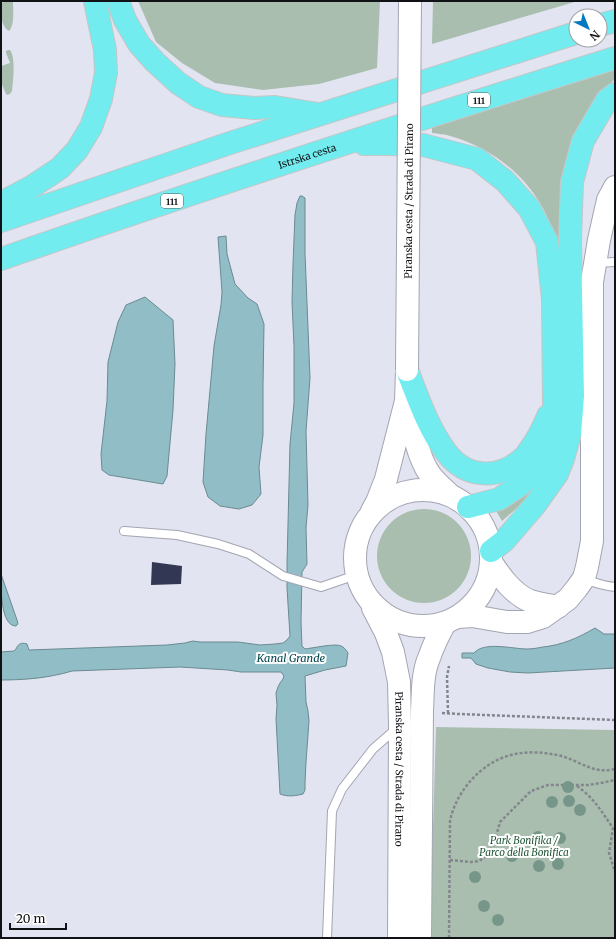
<svg xmlns="http://www.w3.org/2000/svg" width="616" height="939" font-family="Merriweather,serif">
<rect width="100%" height="100%" fill="#e2e5f1"/>
<path fill="#aabeaf" d="M7,1H13C13,10 15,24 9,31C0,26 1,12 1,3Z
M138,1H380L377,68L319,84L263,90L215,83L182,63L156,42Z
M433,1H578L432,44Z
M8,50H10C16,57 13,82 12,91L10,94L7,95L6,94L1,82V66L10,63L6,53V51Z
M615,67V79C598,95 584,113 575,135C566,158 564,188 564,213C562,266 567,320 568,373C568,400 567,426 559,451C557,457 555,463 552,468C542,486 518,507 502,521L495,509C501,505 508,504 515,501C530,493 541,478 550,464C568,433 566,380 564,345C563,327 562,309 561,290C561,277 560,264 558,251C548,195 505,151 450,136C445,134 438,134 432,133V127L462,118L543,90Z
M377 556a47 47 0 1 1 94 0a47 47 0 1 1-94 0Z
M436,727L615,730V938H431L432,862Z"/>
<path fill="#91bdc6" stroke="#6b8a91" d="M300,196H302L305,198V253L310,378L306,431L308,505L306,528L307,564L302,572L301,622L302,646L305,649C313,648 336,643 341,646C344,647 346,650 348,653L346,666L325,670L305,676L306,702L308,711L309,721L306,762L305,783V790L303,794C295,796 288,797 280,794L276,719L277,705L276,693L278,687L280,683L283,679L284,676L281,672H241L228,670L180,667L72,671C49,678 25,680 1,680V652L14,651L16,649C18,644 21,642 27,644L29,650L167,645L185,643L193,641L200,642H238L260,645L275,644L283,643L287,640L290,636L287,588V564L290,444L294,403V346L292,302L293,264L295,215L297,203Z
M226,236L227,254L235,284L248,298L257,304L264,324L263,385V435L259,467L261,494L252,505L239,509L220,506L208,497L203,482L206,434L214,346L221,305L222,292L218,237Z
M145,297L173,320L175,364L173,410L167,476L163,484L109,475L102,470L101,454L107,401L108,362L118,322L126,305Z
M1,574L17,620L18,624L16,626C0,626 1,586 1,574Z
M595,628L604,634H615V668L528,673L510,672L488,668L476,664L471,658H462V653H474C484,641 513,649 527,649C532,649 538,648 543,647C562,645 578,638 595,628Z"/>
<path fill="#323753" d="M152,562L182,566L181,584L151,585Z"/>
<g fill="none" stroke-linecap="round" stroke-linejoin="round">
<defs>
<path id="lane" d="M596,263L615,262
M124,531L177,535L218,544L249,554L283,576L321,587L356,575
M584,579C595,583 604,586 615,587
M327,938L332,811L342,789L373,749L397,728"/>
<g id="secondary">
<path d="M407,404C412,425 417,455 429,473C434,481 443,488 450,495"/>
<circle cx="423" cy="558" r="68"/>
<path d="M372,511L377,502L386,479L406,401L407,370"/>
<path d="M491,562C501,577 513,594 530,601C539,604 549,605 558,607"/>
<path id="s1" d="M373,608L386,633L393,652L399,682L400,725L399,938"/>
<path d="M458,617L472,616L507,622H527L543,617L568,599L577,588L584,578L587,567L592,541V282L599,240L608,200L615,187"/>
<path d="M420,938L422,711C423,694 422,674 429,658C433,646 439,634 445,623"/>
</g>
<g id="highway">
<path d="M118,1L125,20L139,44L155,62L178,83L199,97L222,105L254,108L275,107L318,114"/>
<path d="M600,25L615,21"/>
<path d="M364,144H389L423,145L477,159L505,181L529,208L547,242L553,299L554,405L553,440L541,466L519,486L499,499L468,507"/>
<path d="M1,203L33,186L60,168L77,150L91,127L101,99L106,73L105,50L95,1"/>
<path d="M1,221L227,144L576,33"/>
<path id="s2" d="M1,259C204,188 409,122 615,58"/>
<path d="M407,370C418,398 428,428 446,452C466,479 499,480 523,458C526,456 528,452 531,448C538,438 543,428 548,416"/>
<path d="M491,551L504,541L535,505L557,474L563,459L570,434L573,396L570,240L572,182L583,141L607,100L615,94"/>
</g>
</defs>
<use href="#lane" stroke="#a3a5b1" stroke-width="10"/>
<use href="#secondary" stroke="#a3a5b1" stroke-width="24"/>
<use href="#highway" stroke="#c6c6c7" stroke-width="24"/>
<path stroke="#84868e" stroke-width="2.5" stroke-dasharray="3 2" stroke-linecap="butt" d="M442,713L459,714L615,720
M448,713L447,677L449,666
M577,786C595,799 601,811 613,828L609,853L615,872
M450,860L471,862L479,861L488,855L494,844L500,822L531,791L548,785H588L601,783L615,780
M449,938L450,821C456,791 482,762 511,755C526,751 542,752 557,755C578,759 592,775 615,769"/>
<use href="#lane" stroke="#fff" stroke-width="8"/>
<use href="#secondary" stroke="#fff" stroke-width="22"/>
<use href="#highway" stroke="#73ecef" stroke-width="22"/>
<defs>
<g id="secondary-bridge">
<path id="s3" d="M407,370L410,1"/>
</g>
</defs>
<use href="#secondary-bridge" stroke="#a3a5b1" stroke-width="24" stroke-linecap="butt"/>
<use href="#secondary-bridge" stroke="#fff" stroke-width="22"/>
</g>
<g fill="#77968a">
<circle cx="568" cy="787" r="6"/>
<circle cx="569" cy="801" r="6"/>
<circle cx="552" cy="802" r="6"/>
<circle cx="580" cy="810" r="6"/>
<circle cx="538" cy="837" r="6"/>
<circle cx="560" cy="838" r="6"/>
<circle cx="512" cy="856" r="6"/>
<circle cx="558" cy="864" r="6"/>
<circle cx="539" cy="866" r="6"/>
<circle cx="475" cy="877" r="6"/>
<circle cx="484" cy="906" r="6"/>
<circle cx="498" cy="920" r="6"/>
</g>
<g text-anchor="middle" dominant-baseline="central" stroke-width="4" stroke-linejoin="round" paint-order="stroke">
<g fill="#fff" stroke="#58595c" stroke-width="1">
<rect x="468" y="93" width="22" height="14" rx="3"/>
<rect x="161" y="194" width="22" height="14" rx="3"/>
</g>
<g font-size="9" font-weight="bold" fill="#111216">
<text x="479" y="100">111</text>
<text x="172" y="201">111</text>
</g>
<g font-size="10" fill="#111216" stroke="#fff">
<text stroke="none"><textPath href="#s2" startOffset="323">Istrska cesta</textPath></text>
<text stroke="none"><textPath href="#s3" startOffset="169">Piranska cesta / Strada di Pirano</textPath></text>
<text stroke="none"><textPath href="#s1" startOffset="166">Piranska cesta / Strada di Pirano</textPath></text>
</g>
<g font-size="10" font-style="italic" fill="#205535" stroke="#fff">
<text x="524" y="840">Park Bonifika /<tspan x="524" dy="12">Parco della Bonifica</tspan></text>
</g>
<g font-size="11" font-style="italic" fill="#00444f" stroke="#fff">
<text x="291" y="658">Kanal Grande</text>
</g>
</g>
<rect width="616" height="939" fill="none" stroke="#111216" stroke-width="4"/>
<g transform="translate(588 28) rotate(137)"><circle r="19" fill="#ffffff" stroke="#a0a0a2"/>
<path d="M0-3L7 15L0 10L-7 15Z" fill="#0578c2"/>
<text y="-6" font-size="11" font-weight="bold" text-anchor="middle" fill="#111216">N</text>
</g>
<path d="M10 923v6h56v-6" fill="none" stroke="#111216" stroke-width="2"/>
<text x="16" y="923" font-size="12" fill="#111216" stroke="#ffffff" stroke-width="3" paint-order="stroke">20 m</text>
</svg>
